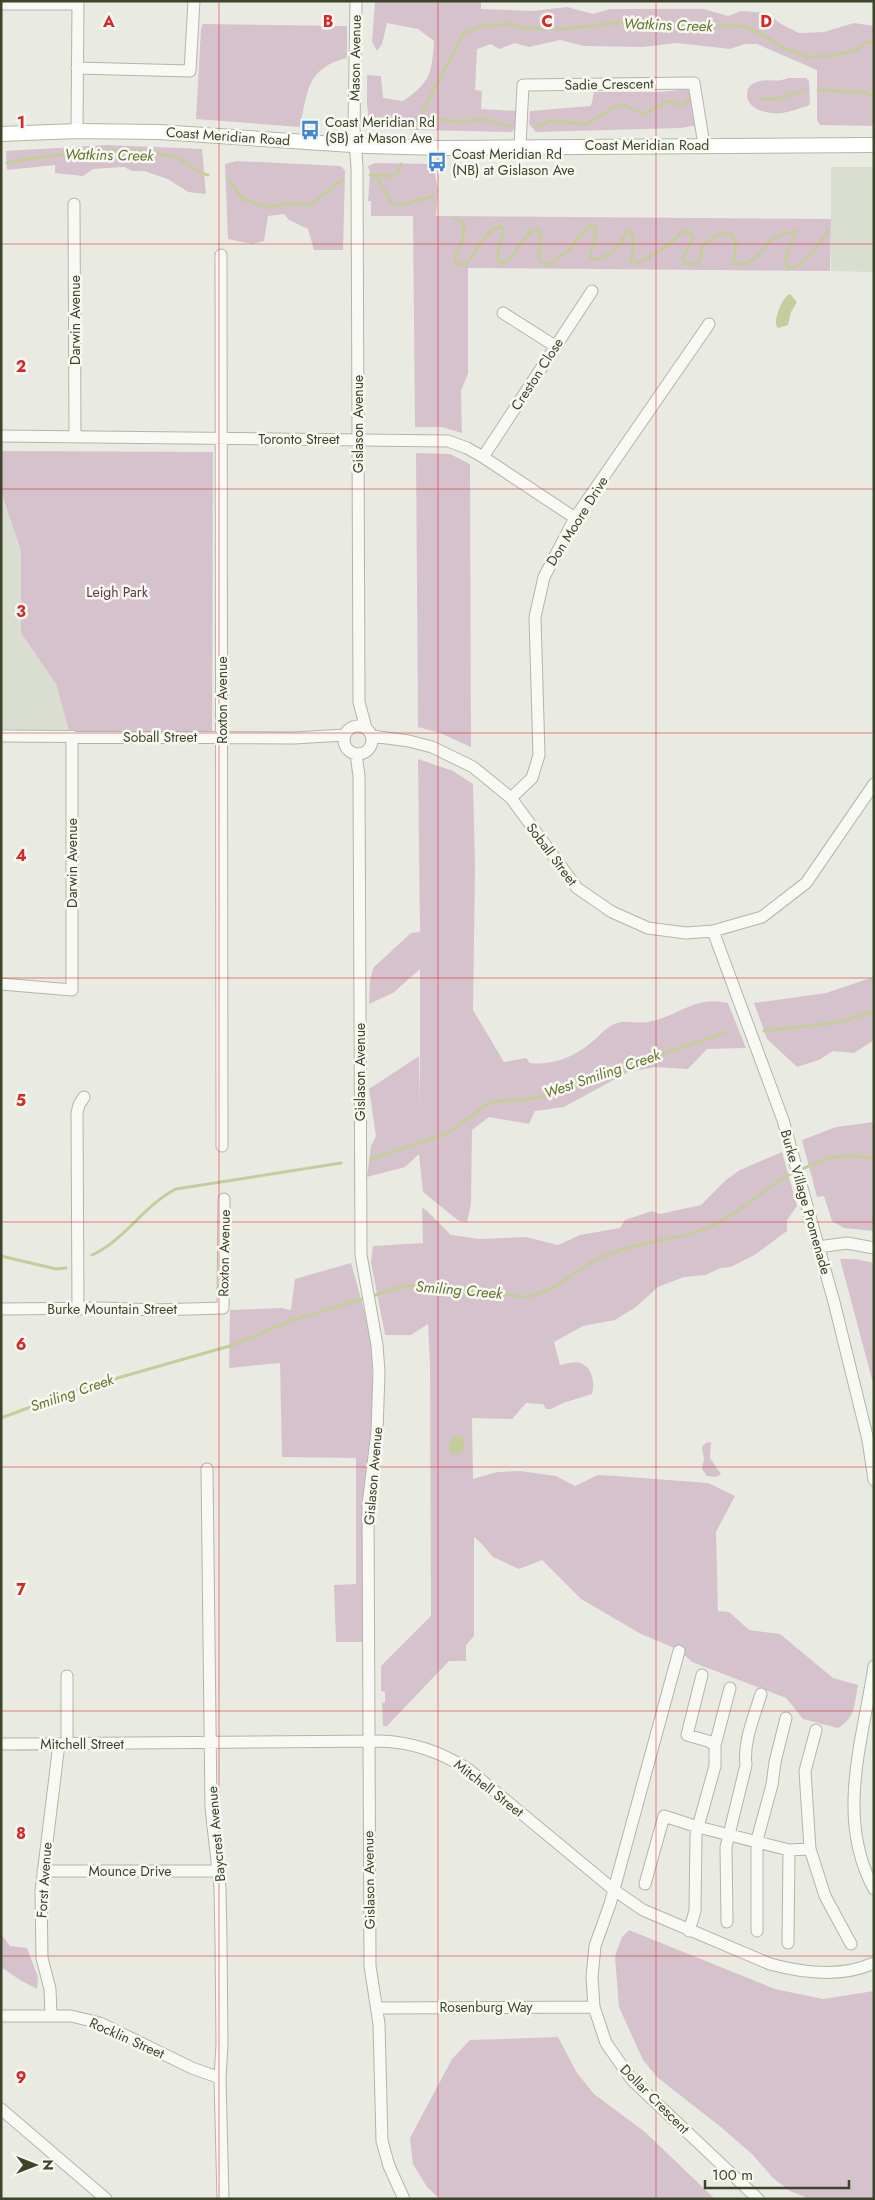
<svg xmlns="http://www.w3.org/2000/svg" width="875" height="2200" font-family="Jost,sans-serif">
<rect width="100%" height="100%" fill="#e9ebe2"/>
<path fill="#d9ded0" d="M831,167H874V272L831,271Z
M1,492L21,551V633L56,684L69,731L1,729Z"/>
<path fill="#d6c2cd" d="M375,1H481V9L533,11L567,7L593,14L610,9H704L728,16L741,11L767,13L781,24L799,33L824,32L854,23L874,26V126L820,125L817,120V70L757,44H745L730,49L677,43L643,47L584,46L560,40L529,47L515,43L499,49L491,44L477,49L475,90L482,91L481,109L516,111V128L512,132L375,129L370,128L367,105V75L381,76L383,98L403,101C430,83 432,73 434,41L418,29L387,23L382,44L377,51L372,42Z
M203,24L347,26V58C306,68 308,91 300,127L196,119L201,29Z
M788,78H806L809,81L810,104L808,106C800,108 790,112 782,113C771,115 751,110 748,100C746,95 747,88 751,85C762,76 776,84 788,78Z
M690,89L698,125L681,128L536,132L529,124L530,111L591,106L594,92H660Z
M107,145L202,149L206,194L188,192L168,179L144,171H132L124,167L93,169L83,176L55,173V165L7,170L6,151Z
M237,161L341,166L345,171L343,250H314L308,229L289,220L284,214L268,216L264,241L252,244L228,239L225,164Z
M375,163L433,164L438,190L436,216L831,219L830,271L468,268V373L461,391L462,433L442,427H415L413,216H371V201H368L370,173L368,166Z
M1,451L213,452L212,733L69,731L56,684L21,633V551L1,492Z
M416,453L450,454L470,464L471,747L440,733L418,727Z
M418,759L453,771L473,784L475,867L473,1010L504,1062L526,1058L530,1063C553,1066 576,1056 593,1041C600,1035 606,1028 614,1024C626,1019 636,1024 648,1022C679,1016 695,995 728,1003L746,1048L707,1049L688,1069L655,1067L628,1072L564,1107L535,1111L529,1124L489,1117L472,1130L471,1204L467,1222L459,1221L423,1192L419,1154L405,1167L367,1177L371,1146L376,1136L369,1089L419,1056L420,1106V969L393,993L369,1004L370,979L374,967L411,933L420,932Z
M874,977V1040L854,1053L833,1051L819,1060L797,1067L767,1039L754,1003L826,993Z
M874,1122V1231L844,1228L832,1221L824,1196L817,1197L802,1140L836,1127Z
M782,1152L797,1206L787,1220V1231L756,1254L731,1267L720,1268L706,1275L684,1277L658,1287L636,1307L615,1320L583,1326L554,1342L560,1365C566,1364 575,1361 580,1363C593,1367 595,1384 592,1394L563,1403L551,1409H546L543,1404L526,1403L512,1419L472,1418L473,1479L497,1472L520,1471L556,1476L575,1486L598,1475L616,1476L708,1483L735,1496L716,1532L718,1611L729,1612L749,1630L780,1634L833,1678L858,1685C854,1705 856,1717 838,1728L803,1719L786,1698L692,1662L679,1650L641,1634L581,1599L542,1560L519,1569L493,1557L481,1543L474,1537V1636L466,1645V1661H449L386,1727L383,1725L382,1703L385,1702V1692L381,1691V1666L431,1616L430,1365L428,1324L411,1335H385L371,1262L373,1246L423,1243L422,1208L426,1210L451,1235L480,1239L526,1237L558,1245L580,1235L620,1228L625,1220L652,1211L660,1214L701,1205L726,1180L740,1170Z
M840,1259H856L874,1263V1387Z
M351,1263L372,1339L373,1418L365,1642H336L334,1585L356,1584V1458L282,1457L280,1363L229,1368L230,1310L281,1308L291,1310L295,1279Z
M711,1442L710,1458L721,1474L716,1477L707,1476L702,1469L704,1459L702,1447L706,1443Z
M629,1930L775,1989L823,1999L874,1991V2199H810L790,2191L773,2178L753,2155L722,2128L657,2077L643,2060L619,2007L615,1956L622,1937Z
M1,1934L10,1946L27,1948L38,1977L37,1989L20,1980L1,1967Z
M558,2037L577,2073L594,2094L645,2132L715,2199H440L427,2187L413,2164L410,2138L452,2059L470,2040Z"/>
<path fill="#c3ce9b" d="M790,294L797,302L791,312L788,325L778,328L776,325C775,317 782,297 790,294Z
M454,1435L463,1437L465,1440C463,1454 464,1452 452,1455L449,1452V1444Z"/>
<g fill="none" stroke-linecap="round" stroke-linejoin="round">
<path stroke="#c3ce9b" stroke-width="3" d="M818,90L868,93L874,99
M760,99H776L805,90
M417,122L464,33L483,26L510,24L526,28L564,29L632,21L663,25L742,26L759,33L788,50L809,57L832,56L857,50L866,42H874
M418,122L439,119L462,122L483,119L510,126
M537,126L553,121L587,124L616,106L624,105L643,114L668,101L682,105L691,98
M7,163C59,153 122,145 174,157C186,160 195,172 208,175
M370,175L396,176L401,164
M376,175L392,204L402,205L433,196
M228,179L244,200L267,207L288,204L310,205L343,179
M454,218L463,222C465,237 462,245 454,257L456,265L466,264C479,250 482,232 501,226L504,231C500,242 496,251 499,263C514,263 520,239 533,230H540L539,260L549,265L569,250L588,226L595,227L596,233L590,256L593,259C609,260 620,244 628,231H631C636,239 632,251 632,261L639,263L669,245L682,232L688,230L693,237L683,259L686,264L699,263L702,247L715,236L729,232L736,244L734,263C751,269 760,253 769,242C774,237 788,232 795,231C794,246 781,251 788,269C808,263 817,248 828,230
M764,1031L841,1022L874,1011
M371,1159L448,1133L488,1104L499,1101L530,1099L580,1085L627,1065L725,1033
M800,1170C827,1157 844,1152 874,1159
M92,1255C125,1240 144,1205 176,1189L341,1163
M1,1256L56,1269L66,1268
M372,1296L405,1286L417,1285L526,1297C557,1291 573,1271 600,1258C634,1241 676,1242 711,1226C743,1212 764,1187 794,1172
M1,1418L79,1389L233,1345L292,1320L366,1298"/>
<defs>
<path id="minor" d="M356,1L354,128L357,167L359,702L366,728
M1,4H78
M77,68L190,71L194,1
M77,131L78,1
M520,146L523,85L694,83L704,145
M74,204L75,437
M221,255L222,1146
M503,313L555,346
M1,436L448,441L467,448L483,457L575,518
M483,457L592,291
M344 740a14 14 0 1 1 28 0a14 14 0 1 1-28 0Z
M1,736L294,738L344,735
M372,736L409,741L432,747L473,767L511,798L577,888L612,912L648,928L686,933L713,931L762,917L806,883L874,784
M356,754L359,776L361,1255L377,1345L379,1372L377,1432L368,1505L370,1966L379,2024L382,2141L389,2166L404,2199
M511,798L532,778L539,755L535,617L544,577L575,518L709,324
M713,931L783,1120L834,1302L868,1440L874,1480
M1,984L72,990V736
M818,1247L847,1243L874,1248
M1,1309L104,1308L155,1310L223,1308L224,1199
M78,1310L77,1113L79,1105L84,1097
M207,1469L211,1808L220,1888L221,1940L222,2044L220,2078L223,2199
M679,1651L610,1904L595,1946L592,1977L594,2007L606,2043L632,2080L758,2199
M874,1666C863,1740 835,1818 874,1889
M67,1676V1744
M1,1744L380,1741C413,1742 440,1752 468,1769L614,1890L643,1910L770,1964C803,1973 841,1978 874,1963
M715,1745L730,1688
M810,1849L805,1771L816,1730
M43,1871H218
M645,1884L664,1816L698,1827L715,1766V1745L708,1741L687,1735L702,1675
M727,1922L726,1847L746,1765C743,1742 754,1717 761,1694
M689,1931L695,1911L696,1835L698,1827L789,1850L810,1849L825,1896L851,1944
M757,1931V1840L772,1785L775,1762L786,1718
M788,1943L789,1850
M377,2008L594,2007
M51,2015L50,1989L42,1958L41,1891L59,1744
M1,2016H71L100,2023L192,2068L220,2078
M1,2109L106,2199"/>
<path id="major" d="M1,134L77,131L159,132L367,146L442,148L874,145"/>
</defs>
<use href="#minor" stroke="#b2b6a7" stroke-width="13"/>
<use href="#major" stroke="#b1b8a0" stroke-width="16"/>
<use href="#minor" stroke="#f8f9f5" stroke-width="11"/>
<use href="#major" stroke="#fff" stroke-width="14"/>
</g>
<path fill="none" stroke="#d62828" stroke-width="1" stroke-opacity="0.55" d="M219,1V2199M438,1V2199M656,1V2199M1,244H874M1,489H874M1,733H874M1,978H874M1,1222H874M1,1467H874M1,1711H874M1,1956H874"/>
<defs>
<symbol id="bus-bare" viewBox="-9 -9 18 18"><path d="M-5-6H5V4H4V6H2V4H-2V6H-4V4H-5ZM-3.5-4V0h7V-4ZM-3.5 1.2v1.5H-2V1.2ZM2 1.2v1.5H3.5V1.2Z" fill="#3f85d8" stroke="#f7f8f2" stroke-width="2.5" paint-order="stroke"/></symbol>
</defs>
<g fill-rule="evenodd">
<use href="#bus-bare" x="296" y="116" width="28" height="28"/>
<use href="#bus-bare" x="423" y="148" width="28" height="28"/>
</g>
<g text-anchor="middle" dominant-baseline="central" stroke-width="5" stroke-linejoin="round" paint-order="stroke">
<g font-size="14" fill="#3c4529" stroke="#f7f8f2">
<text transform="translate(355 58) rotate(-89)">Mason Avenue</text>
<text transform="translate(609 84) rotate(-1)">Sadie Crescent</text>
<text transform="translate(228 136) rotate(4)">Coast Meridian Road</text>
<text x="647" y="145">Coast Meridian Road</text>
<text transform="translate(75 320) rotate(-90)">Darwin Avenue</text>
<text transform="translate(537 374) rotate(-57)">Creston Close</text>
<text transform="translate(358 424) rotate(-90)">Gislason Avenue</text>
<text x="299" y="439">Toronto Street</text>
<text transform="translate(577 521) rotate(-58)">Don Moore Drive</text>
<text transform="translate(222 700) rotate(-90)">Roxton Avenue</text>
<text x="160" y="737">Soball Street</text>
<text transform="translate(552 854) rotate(53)">Soball Street</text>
<text transform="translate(72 863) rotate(-90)">Darwin Avenue</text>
<text transform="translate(360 1072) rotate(-90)">Gislason Avenue</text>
<text transform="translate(806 1202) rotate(74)">Burke Village Promenade</text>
<text transform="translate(224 1253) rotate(-89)">Roxton Avenue</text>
<text x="112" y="1309">Burke Mountain Street</text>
<text transform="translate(373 1476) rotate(-85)">Gislason Avenue</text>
<text x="82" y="1744">Mitchell Street</text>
<text transform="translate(489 1788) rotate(38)">Mitchell Street</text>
<text transform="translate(216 1834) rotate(-95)">Baycrest Avenue</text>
<text x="130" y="1871">Mounce Drive</text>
<text transform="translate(44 1880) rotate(-86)">Forst Avenue</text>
<text transform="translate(369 1880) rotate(-91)">Gislason Avenue</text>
<text x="486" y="2007">Rosenburg Way</text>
<text transform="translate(127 2038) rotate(24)">Rocklin Street</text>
<text transform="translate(655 2099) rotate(45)">Dollar Crescent</text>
</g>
<g font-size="14" fill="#3c4529" stroke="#f7f8f2" text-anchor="start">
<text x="325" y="122">Coast Meridian Rd<tspan x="325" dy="16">(SB) at Mason Ave</tspan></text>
<text x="452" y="154">Coast Meridian Rd<tspan x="452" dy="16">(NB) at Gislason Ave</tspan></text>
</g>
<g font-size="14" fill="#62354b" stroke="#f7f8f2">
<text x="117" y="592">Leigh Park</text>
</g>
<g font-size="15" font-style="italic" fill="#65772e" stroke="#f7f8f2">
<text transform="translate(668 25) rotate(2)">Watkins Creek</text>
<text transform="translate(109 155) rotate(1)">Watkins Creek</text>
<text transform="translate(602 1074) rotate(-19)">West Smiling Creek</text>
<text transform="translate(459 1290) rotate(5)">Smiling Creek</text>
<text transform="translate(72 1393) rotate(-19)">Smiling Creek</text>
</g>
</g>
<g font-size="16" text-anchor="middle" font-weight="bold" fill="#d62828" stroke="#f7f8f2" stroke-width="5" stroke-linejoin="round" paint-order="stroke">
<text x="109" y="27">A</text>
<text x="328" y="27">B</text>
<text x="547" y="27">C</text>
<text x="766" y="27">D</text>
<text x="21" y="128">1</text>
<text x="21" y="372">2</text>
<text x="21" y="617">3</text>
<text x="21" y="861">4</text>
<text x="21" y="1106">5</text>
<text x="21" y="1350">6</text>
<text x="21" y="1595">7</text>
<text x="21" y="1839">8</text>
<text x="21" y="2083">9</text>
</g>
<rect width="875" height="2200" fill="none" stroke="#3c4529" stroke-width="5"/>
<g transform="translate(35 2165) rotate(90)" stroke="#f7f8f2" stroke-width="4" paint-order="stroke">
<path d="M0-4L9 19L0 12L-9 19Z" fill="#3c4529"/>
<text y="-8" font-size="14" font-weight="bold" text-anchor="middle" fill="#3c4529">N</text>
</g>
<path d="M705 2180v8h144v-8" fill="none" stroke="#3c4529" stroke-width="2.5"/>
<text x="712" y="2180" font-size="15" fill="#3c4529" stroke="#f7f8f2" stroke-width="4" paint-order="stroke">100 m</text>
</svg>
